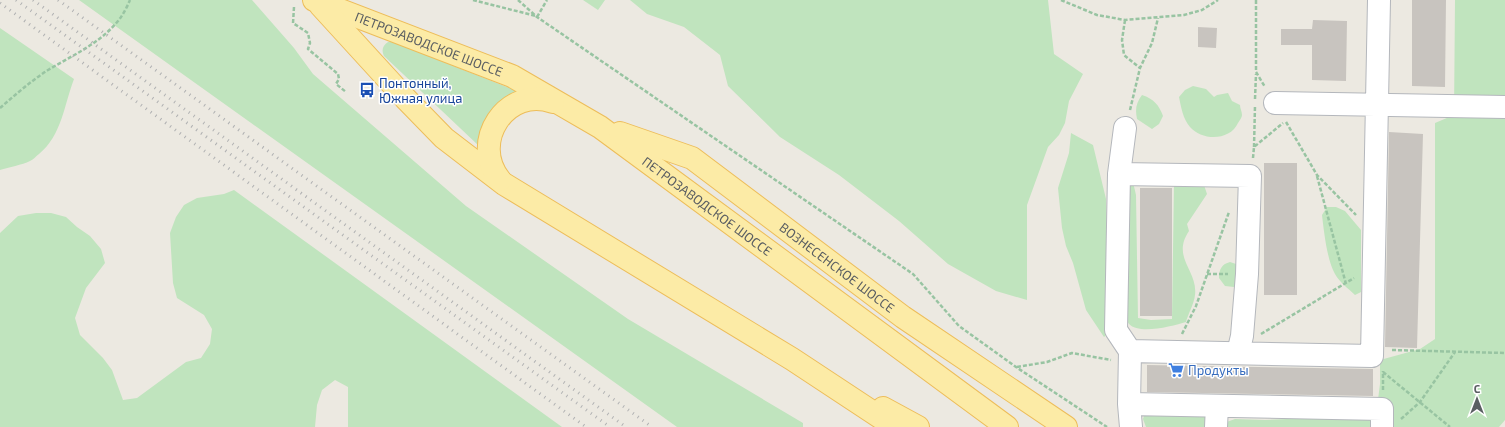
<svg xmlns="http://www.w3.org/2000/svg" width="1505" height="427" font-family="'Exo 2',sans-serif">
<rect width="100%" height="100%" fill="#ece9e1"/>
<path fill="#c0e4be" d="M79,0H252L294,48L313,74L466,206L628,319L803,423V427H677Z
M583,0H605L598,10Z
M630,0H1048L1054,54L1083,74L1069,101L1065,123L1059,135L1048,147L1027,205V300L996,291L948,264L899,221L839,175L780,137L728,86L720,55L684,27L647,14Z
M1455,0H1505V420L1499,427H1225L1224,423L1235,419L1265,420L1376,415L1380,384V360L1420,349L1435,339V123L1454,115Z
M0,28L74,79C64,105 62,135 39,154C36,156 33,160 30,161C22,165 9,167 0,170Z
M388,42H393L517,91L520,93L479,146L384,56C381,50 383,45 388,42Z
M1193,86L1206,89L1214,97L1217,95L1228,93L1232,101L1240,105C1240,108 1242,112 1242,115C1242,117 1240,120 1238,123C1230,141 1202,141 1190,127C1183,119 1181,107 1179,97L1185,90Z
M1142,95C1154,99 1159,105 1163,116L1159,124L1152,129L1137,119C1135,109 1136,103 1142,95Z
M1071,133L1093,145L1106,199L1109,321V332L1104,337L1086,310L1073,263L1066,246L1062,228L1058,188L1069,153Z
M1133,182L1136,195L1138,318L1151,320L1172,319L1174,183L1203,182L1207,194L1187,224L1189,231C1171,258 1198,270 1195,295C1194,304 1188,314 1186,322C1173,326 1139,335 1129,324C1127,322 1126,317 1125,315L1129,184Z
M234,190L562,427H348V387L335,380L322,390L317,405L315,427H0V233L18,216L36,213H51L66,217L77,227L90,236L101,249L105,263L86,288L75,318L80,335L103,358L112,370L123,400L137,398L186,362L201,358L210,344L212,329L204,315L177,298L173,283L170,233L176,217L184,205L197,198L224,194Z
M1327,207H1336L1345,211L1361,230V292L1355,295C1348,288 1340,283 1335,274C1327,260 1324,232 1322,215Z
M1230,262L1239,265L1238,285L1234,287L1225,286L1219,278C1219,269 1222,264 1230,262Z
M1192,412L1209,418L1208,427H1146L1143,419L1145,413Z"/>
<path fill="#c8c4bf" d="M1412,0H1446L1445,87L1412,86Z
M1313,20L1347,21L1346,81L1312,80V45H1281V29H1312Z
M1198,27L1217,28L1216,48L1198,47Z
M1389,132L1423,134L1417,348L1385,347Z
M1264,163H1297V295H1264Z
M1140,188H1172V316H1140Z
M1147,365L1373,369V396L1147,392Z"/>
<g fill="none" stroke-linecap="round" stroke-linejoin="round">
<defs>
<path id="minor" d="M1275,103L1505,107
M1119,174L1125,128
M1130,351L1116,330L1119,174L1250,176L1247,274L1242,336L1238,353
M1129,404L1382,409V427
M1131,427L1129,404L1130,351L1372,356L1379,0
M1216,427L1217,406"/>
<g id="major">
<path id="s1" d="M314,0L512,76L600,127L1007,427"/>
<path d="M320,5L405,98L444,138L504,184L792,359L895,427"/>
<path id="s2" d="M620,133L692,158L903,317L1066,427"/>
<path d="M500,180C469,142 507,85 553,102"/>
<path d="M883,408L918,427"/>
</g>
</defs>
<use href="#minor" stroke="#b4b7bc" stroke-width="24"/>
<use href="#major" stroke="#edbd5a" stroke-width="24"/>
<path stroke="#98c4a2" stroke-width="2.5" stroke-dasharray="4 2" stroke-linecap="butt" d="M473,0L536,16
M518,0L537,17L913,274L959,326L1016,367L1107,427
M1061,0L1097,15L1125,20L1184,15L1202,10L1218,0
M1256,0V72L1265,87
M294,7L293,23L308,33L310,43L308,49L338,74L339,79L336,84L346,92
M537,17L547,0
M1125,20L1122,40L1124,55L1140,68
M1255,99L1256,74
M0,108C15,95 31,81 48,70C73,55 99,44 118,21C123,15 127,7 130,0
M1130,110L1140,68L1152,43L1158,18
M1286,122L1317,175L1356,215
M1254,147L1255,106
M1253,158L1254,147L1283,123
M1317,176L1346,284
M1207,274H1228
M1182,334L1196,306L1229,212
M1261,334L1354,278
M1392,350L1505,353
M1017,367L1047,362L1072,353L1111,360
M1383,372L1450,427
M1383,390V371
M1401,419L1420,402L1455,352"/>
<use href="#minor" stroke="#fff" stroke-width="22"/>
<use href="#major" stroke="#fceba6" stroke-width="22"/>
<path stroke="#b0b1b2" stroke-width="3" stroke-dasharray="1 5" stroke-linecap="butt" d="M16,0L610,427
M33,0L626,427
M58,0L652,427
M0,3L586,427"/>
</g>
<defs>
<symbol id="bus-bare" viewBox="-9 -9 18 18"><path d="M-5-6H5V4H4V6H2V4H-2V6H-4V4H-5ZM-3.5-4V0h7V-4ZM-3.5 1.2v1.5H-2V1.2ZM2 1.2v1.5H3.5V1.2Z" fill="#1a4fb4" stroke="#fff" stroke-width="2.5" paint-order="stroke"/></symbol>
<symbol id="supermarket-bare" viewBox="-9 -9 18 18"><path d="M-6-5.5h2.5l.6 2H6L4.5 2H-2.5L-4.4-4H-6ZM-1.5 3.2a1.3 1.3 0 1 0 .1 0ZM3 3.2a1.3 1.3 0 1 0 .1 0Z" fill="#3f7fe0" stroke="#fff" stroke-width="2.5" paint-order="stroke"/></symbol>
</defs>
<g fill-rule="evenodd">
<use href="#bus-bare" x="356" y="79" width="22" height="22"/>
<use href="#supermarket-bare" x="1165" y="359" width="22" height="22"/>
</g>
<g text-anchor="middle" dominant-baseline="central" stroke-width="3" stroke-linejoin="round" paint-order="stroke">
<g font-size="13" fill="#5a5e62" stroke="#fff">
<text stroke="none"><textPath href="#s1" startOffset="123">ПЕТРОЗАВОДСКОЕ ШОССЕ</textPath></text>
<text stroke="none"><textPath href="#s1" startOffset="447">ПЕТРОЗАВОДСКОЕ ШОССЕ</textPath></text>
<text stroke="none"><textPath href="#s2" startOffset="258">ВОЗНЕСЕНСКОЕ ШОССЕ</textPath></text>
</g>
<g font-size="13" fill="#164399" stroke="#fff" text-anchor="start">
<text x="379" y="83">Понтонный,<tspan x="379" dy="15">Южная улица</tspan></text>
</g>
<g font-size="13" fill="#366cbe" stroke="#fff" text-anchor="start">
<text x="1188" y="370">Продукты</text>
</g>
</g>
<g transform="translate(1477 399)" stroke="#ffffff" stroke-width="3" paint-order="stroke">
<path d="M0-3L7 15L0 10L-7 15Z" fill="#5a5e62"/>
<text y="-6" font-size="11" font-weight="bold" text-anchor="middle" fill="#5a5e62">С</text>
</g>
</svg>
